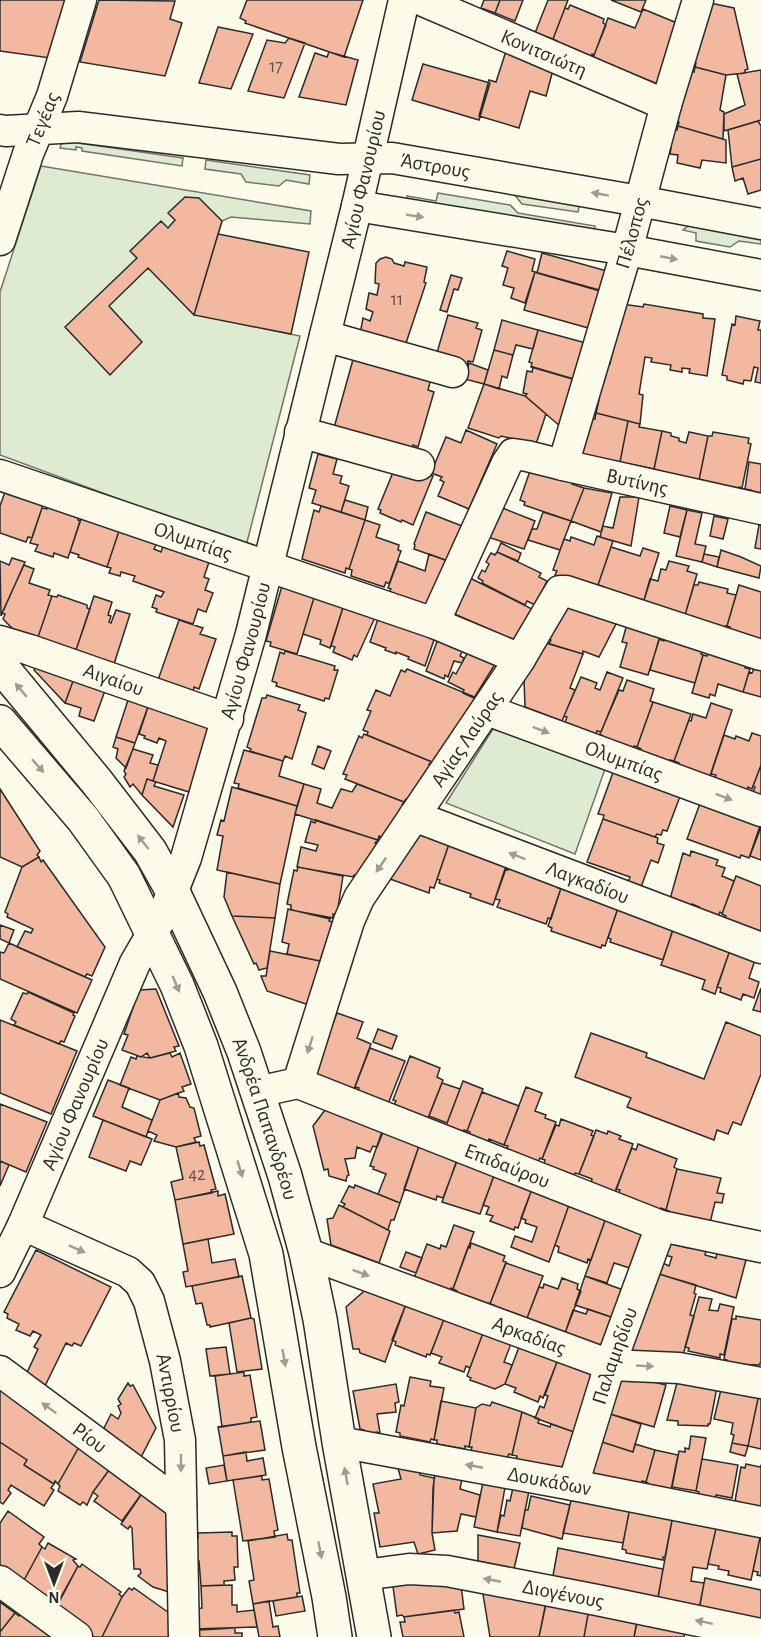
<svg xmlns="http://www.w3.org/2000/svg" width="761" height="1637" font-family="'Alegreya Sans',sans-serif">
<rect width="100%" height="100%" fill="#fdfbea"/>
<path fill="#deebd1" stroke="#74746e" stroke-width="1.5" d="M71,142L183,158L182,166L82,151V148L76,147V150L60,148L61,144Z
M206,160L310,175L309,184L286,180L279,186L246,182L241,174L205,169Z
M41,166L311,211L310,224L231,217L222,221L194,314L300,336L246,546L0,455V292Z
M423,170L579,206L578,212L522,204L514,194L421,178Z
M438,193L510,205L518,213L595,226L593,237L411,205L407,196L436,201Z
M691,224L761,236V244L739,241L730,247L696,241V233L683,230Z
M493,729L605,769L575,854L446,803Z"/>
<path fill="#f2b8a0" stroke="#2b2b2b" stroke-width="1.5" d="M0,0H69L50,58L0,51Z
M99,0L175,1L170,19L182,23L165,76L80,62Z
M247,0H363L344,57L245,23L246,21L240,18Z
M484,0H500L495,13L481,8Z
M500,0H523L515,21L495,13Z
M548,0H568L553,39L535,33Z
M611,0H646L641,12Z
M710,3L734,8L748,69L745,70V73L726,75L695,67L696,63L693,62Z
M570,5L604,19L603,23L606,25L594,55L592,54L591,57L556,43L557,41L553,39L565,8L568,9Z
M643,9L677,23L660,85L593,58L608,18L635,28Z
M218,27L253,34L231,89L199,83Z
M289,38L305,43L284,98L248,91L267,40L285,43Z
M506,51L553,70L546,96L530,91L519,128L479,116L489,80L496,82Z
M329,52L358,60L346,105L299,97L315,53L327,57Z
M423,64L490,83L479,120L412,100Z
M695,67L726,75L720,110L724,112L723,139L678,126L679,122L674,121L690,71L694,72Z
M761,70V120L724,131V114L745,105L737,74Z
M758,121L761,126V159L732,167L728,130Z
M678,126L726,140V163L702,160L700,168L677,163L678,155L670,154L671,148L669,147L674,129L677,130Z
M761,159V190L748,194L743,178L735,181L732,167Z
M185,197L199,198L222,221L194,315L148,268L109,306L142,342L110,375L65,327L137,258L130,251L161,221L168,228L175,220L168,213Z
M218,234L309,252L291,334L194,315Z
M507,251L535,259L532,271L535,272L525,303L511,298L514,288L503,285L508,268L502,266Z
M542,253L607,271L600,291L537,273Z
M386,257L392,259L394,263L404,266L405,262L427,267L424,282L426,283L405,346L360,334L363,318L370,321L373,312L366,309L369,293L377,295L379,284L375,283L376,263L380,259Z
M535,272L603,291L592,329L524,310Z
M451,275L462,278L458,290L454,289L447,312L440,310Z
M622,304L643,307L644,304L703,314V318L715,319L707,376L689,373L690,369L682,368V372L670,370L671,365L651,362L652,358L645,357L639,394L643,395L640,424L596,413L599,400H595L604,363L610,364Z
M448,315L478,323L476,328L482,330L473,362L468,361L467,365L436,356Z
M736,316L760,321L758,330H761V383L755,382L758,368L754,367L751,381L744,380L743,384L727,380V376L722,375L732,324L735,325Z
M502,320L538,330L533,349L516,345L513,355L494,350Z
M538,330L586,343L576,380L531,367L532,363L529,362Z
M494,350L513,355L507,378L502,376L499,389L484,384Z
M354,356L431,378L428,390L434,392L418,447L413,445L410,456L332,435Z
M469,363L488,370L484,384L465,379Z
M533,367L574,379L561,427L525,396L527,394L523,393L527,371L532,372Z
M484,384L525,396L546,414L536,444L501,436L499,438L468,428Z
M596,413L628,421L620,462L581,454L590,418L595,419Z
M628,421L640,424L639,427L662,431L654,469L620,462Z
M466,430L497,444L469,509L438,496L444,482L440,480L442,477L431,473L446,437L461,443Z
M662,431L671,433V436L679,438V441L686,443L689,432L708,436L699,480L657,474L658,470L654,469Z
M713,432L749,438L748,443L751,444L742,488L739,487L738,492L702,485L703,480H699L708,436H712Z
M318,454L337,459L333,474L342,476L340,483L349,486L341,512L312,503L316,490L309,488Z
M749,462L761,464V495L750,493L751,490L745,489Z
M396,465L421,472L433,476L413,525L402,520L401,522L380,513L381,510L378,509Z
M532,465L574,480L572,484L584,488L571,521L524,505L525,502L520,500Z
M7,486L45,499L32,538L28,537L26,542L0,533V506Z
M584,488L612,493L601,532L571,521Z
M620,497H639L631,546L600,537L603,526L613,528Z
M345,500L368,507L365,520L341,512Z
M48,506L78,514V520L80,521L68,558L54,553L53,557L35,551L38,545L30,543L42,508L47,509Z
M321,506L365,520L349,569L346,568L345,573L302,559L314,510L319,512Z
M670,506L687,510L680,537L664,533Z
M500,507L535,521L524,549L488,537Z
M687,510L702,513L695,544L706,546L702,562L676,556Z
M426,512L462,526L448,561L414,549L415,545L414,544Z
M543,512L571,521L560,550L528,540L532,529H537Z
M83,513L121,525L107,567L78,557L79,555L70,552Z
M714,516L728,519L723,539L710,536Z
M365,520L380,525L376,537L399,545L398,550L401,551L389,584L386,582L384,587L351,576L352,570L349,569Z
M759,525H761V549L755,548Z
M119,531L158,540L154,549L161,552L164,543L184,549L183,554L209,562L204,577L209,579L205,590L213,593L206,612L198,609L193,624L156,612L157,609L152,607L156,595L161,597L164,592L133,581L135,576L121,572L120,576L109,573L111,568L107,567Z
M597,536L613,541L598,585H595L594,588L555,575L557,571L553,570L564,539L570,541L571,537L594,545Z
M501,543L521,553L518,561L497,552Z
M611,547L640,556L643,548L659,553L644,600L640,599L639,603L600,591L602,586L598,585Z
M721,550L741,557L761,566L759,578L717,567Z
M497,552L541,573L539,577L547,581L535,605L527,601L525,605L482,583L483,581L478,578L482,570L485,572L489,564L486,562L491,553L495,555Z
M429,554L448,561L430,607L389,593L391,589L388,588L398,561L425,571Z
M704,554L719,557L717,567L702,562Z
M12,558L25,562L1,616L0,561L9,565Z
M669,561L689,566L687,571L697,574L685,615L645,605L646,601L644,600L650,579L658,581L661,569L666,570Z
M24,565L34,569L29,583L50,590L48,595L52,596L38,637L20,636L3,619L5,614L2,613Z
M470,578L534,610L519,642L452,613Z
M284,579L316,591L297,654L270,646L271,642L266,641Z
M699,582L728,589L727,593L736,595L727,626H725L724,629L685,615L694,585H698Z
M739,585L761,592V642L728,633L730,627L727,626Z
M316,591L345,601L330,648L320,644L321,640L303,634Z
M58,595L87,605V608L90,609L76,650L73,649L72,652L38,637L52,596L57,597Z
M94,596L112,602L108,615L111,616L109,622L111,623L116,610L130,614L114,664L77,656L79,651L76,650Z
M345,601L377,613L357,657L354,655L352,660L333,652L335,647L331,646Z
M568,603L615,620L613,622L616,624L599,657L583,651V654L549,644L551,640L547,638Z
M380,613L435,637L425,666L408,659L409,657L396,652V654L385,650L386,648L370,642Z
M179,620L203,628L200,634L216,639L199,689L194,687L193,692L158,680Z
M627,624L661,634L648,675L620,667L627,643L622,642Z
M665,638L703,649L701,654L703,655L695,683L650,670L659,639L664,641Z
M438,639L464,648L460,656L464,658L462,663L454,661L448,677L445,675L444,679L426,671Z
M547,643L583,654L570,688L575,690L562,721L525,707L524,679Z
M469,650L497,661L474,698L463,693L464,690L448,682L453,672L456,674Z
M285,651L335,666L334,670H338L329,699L325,698L324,701L276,686L277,683L272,681L280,652L284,654Z
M708,653L746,665L745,668L750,669L743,692L718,684L715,696L710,694L709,698L692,693L703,655L707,656Z
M40,659L76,673L65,703L34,670Z
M754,668L761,670V697L743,692L749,672L752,673Z
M407,669L477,698L432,762L367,735L368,732L363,730L371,711L367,710L376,690L390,696L401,670L405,672Z
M607,672L623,678L601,732L597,731L596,734L565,722L567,717L564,716L581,677L597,683L595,688L600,690Z
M76,673L107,685L94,721L79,716L81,708L65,703Z
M627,680L654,689L650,701L653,702L637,747L634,746L633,749L602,738L603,736L600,734L619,690L623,691Z
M130,694L150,701L135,743L116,737Z
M267,695L300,705L298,710L306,713L292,759L285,756L283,761L250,751L251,749L247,747L262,698H266Z
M150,701L212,720L189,792L153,781L166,741L159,738L157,743L144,738L145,736L139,734Z
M653,702L691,714L674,761L670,760V763L640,753L641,749L637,747Z
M711,703L732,710L710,776L678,766L679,763L674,761L689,720L691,721L693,714L706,718Z
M752,733L761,736V765L752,789L748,787L747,790L715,779L716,775L711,774L724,735L735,739L736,736L749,741Z
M364,734L432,762L429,764L434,767L410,802L406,799L404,802L345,779L347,775L343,774L359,736L362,738Z
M116,737L135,743L126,768L116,758L118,749L113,747Z
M318,746L331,751L324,769L312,764Z
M133,749L153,755L150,763L158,765L153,781L147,779L142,795L133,784L130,787L124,777L126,774L124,771Z
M244,750L283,761L279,776L304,784L297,806L238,788L239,784L234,783Z
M761,765V795L753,792L755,787L753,786Z
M615,767L682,791L667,831L663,830L661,835L657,834L655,837L603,819L604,815L598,814Z
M147,779L156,782L154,786L184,795L173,827L142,795Z
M304,784L321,789L317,803L332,808L341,789L352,792L357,784L404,802L402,805L405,807L386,839L379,836L378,840L295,814Z
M232,787L297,806L280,884L217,870L223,836L217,835L221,820L224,821Z
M0,789L40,851L37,855L39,857L22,867L0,857Z
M702,798L761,823L749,858L741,855L740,858L687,839Z
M603,819L658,838L657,843L664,845L658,863L651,860L641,887L628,882L630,877L587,862Z
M316,820L378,840L375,843L378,844L358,876L354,875L353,877L297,867L301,847L316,851L318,845L305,842L311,821L315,823Z
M419,827L449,844L434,888L430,887L429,893L390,879L391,875Z
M761,827V860L750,856Z
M449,844L507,866L493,905L470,897L471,894L439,883L440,880L437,879Z
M691,851L718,860L716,865L725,868L722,876L734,881L722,914L720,912L718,916L698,909L699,907L692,904L691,907L670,899L683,853L690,856Z
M39,857L41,862L43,860L105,947L92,976L87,974L85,977L17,947L25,931L31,933L33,929L7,917L8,914L5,912L22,867Z
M298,867L343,876L337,914H333V918L291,910V905L287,904L294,870L297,871Z
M509,867L559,884L558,888H561L551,919L548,918L546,924L497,907L500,900L495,899L505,869L508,870Z
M227,872L280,884L275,918L232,916L224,897Z
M736,876L761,886V933L724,919L726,916L722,914Z
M566,885L618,908L605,946L602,945L601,948L551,931L552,928L548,926L561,888L564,890Z
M618,908L673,929L663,960L610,942L611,939L608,938Z
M288,909L330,919L329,921L333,922L320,961L287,954L289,944L282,942Z
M232,916L275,918L267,968L259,970L256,963L254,964Z
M0,925L14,930L9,943L0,939Z
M674,927L730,950L715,994L702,989L705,980L661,965Z
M9,943L92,980L77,1013L0,979V952L4,953Z
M730,950L756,957L749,978L759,982L754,998L743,994L741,1000L720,992L721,988L717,987Z
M270,951L320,961L309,1005L267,991L261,976H266Z
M761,988V1012L753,1010Z
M156,989L179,1046L174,1047L176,1051L150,1058L147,1053L141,1057L122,1050L128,1035L124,1034L139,990Z
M28,992L74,1013L73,1015L75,1016L64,1042L61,1041L59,1044L14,1025L16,1022L11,1019L23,993L27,994Z
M337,1013L363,1022L357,1038L371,1044L354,1089L313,1074Z
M0,1020L77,1051L51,1114L0,1093Z
M726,1022L761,1036V1074L741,1125L733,1122L728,1134L717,1130L714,1140L627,1107L631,1098L575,1077L591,1033L647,1053L646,1057L704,1079Z
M378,1029L397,1036L392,1049L373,1042Z
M370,1048L405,1061L388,1104L357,1092L359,1088L355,1087Z
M170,1053L172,1057L180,1053L191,1084L182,1087L184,1091L160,1100L120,1085L131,1057L136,1059L137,1056L150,1058Z
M410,1056L440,1068L437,1077L443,1080L428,1118L394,1105L396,1101L393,1100Z
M108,1080L129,1088L122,1107L152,1120L146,1137L93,1116Z
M463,1081L483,1089L467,1131L464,1130L463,1133L446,1126Z
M442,1083L460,1089L447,1123L429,1116Z
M526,1087L542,1093L535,1111L546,1115L545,1118L556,1122L542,1159L540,1158L538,1162L506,1150L508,1146L504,1145Z
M482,1092L519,1106L504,1145L489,1139L488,1142L469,1135L470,1132L467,1131Z
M178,1093L179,1097L186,1098L190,1107L194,1108L201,1136L194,1138L196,1142L176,1147L154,1141L157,1135L148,1131L160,1100Z
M0,1104L47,1122L26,1172L0,1161Z
M328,1106L383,1132L377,1147L373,1146L370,1152L357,1147L355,1158L345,1159L349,1175L347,1176L346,1181L329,1176L328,1169L324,1170L313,1126Z
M561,1119L593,1131L591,1135L594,1136L579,1174L575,1173L574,1175L544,1164L545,1160L542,1159L556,1125L559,1126Z
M103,1120L152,1139L141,1165L130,1161L126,1171L89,1157Z
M383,1129L419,1146L400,1203L378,1194L386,1174L373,1169L374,1167L370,1166Z
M596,1130L607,1134L608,1131L621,1136L619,1139L633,1144L615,1193L591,1184L592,1179L579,1174Z
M199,1142L200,1146L204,1145L216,1189L211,1190L212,1193L175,1200L171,1182L183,1179L176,1147Z
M638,1144L677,1159L674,1167L677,1169L666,1210L661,1208V1210L618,1194L620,1190L616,1189L632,1148L636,1150Z
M419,1146L457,1161L443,1198L437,1196L436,1200L404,1189Z
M458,1157L496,1170L480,1214L442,1202Z
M0,1161L9,1165L0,1186Z
M677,1169L721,1178L717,1193L724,1194L722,1203L715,1202L710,1223L669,1214V1211L666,1210Z
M494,1176L532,1189L518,1228L515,1227L514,1230L490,1221L493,1216L486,1214L489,1207L483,1205Z
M355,1185L400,1203L394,1220H391L388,1230L343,1207L345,1204L341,1202L349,1186L354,1188Z
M532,1189L570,1202L549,1262L511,1247L515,1236L532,1242L537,1227L525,1223L526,1220L521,1218Z
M218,1191V1196L225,1194L234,1234L183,1244L175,1200Z
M339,1205L390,1231L379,1263L331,1245L327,1219L333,1218Z
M569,1205L606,1218L591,1260L588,1259L587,1263L558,1252L559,1247L555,1245Z
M606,1218L650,1230L636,1270L614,1263L607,1283L585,1276Z
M454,1225L474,1232L453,1289L451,1288L450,1291L414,1278L427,1244L440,1249L441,1245L446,1247Z
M208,1239L212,1263L235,1259L239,1277L186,1287L183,1272L188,1271L183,1244Z
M471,1243L505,1256L503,1261L506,1262L490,1304L488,1303L487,1306L456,1294L457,1291L453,1289L468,1247L470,1248Z
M669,1243L689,1248L691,1243L707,1246L705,1255L716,1258L718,1249L747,1256L736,1298L659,1274L663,1263L669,1266L672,1257L665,1255Z
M36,1250L111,1287L81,1346L74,1343L72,1346L66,1343L44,1388L24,1379L38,1349L34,1347L41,1335L33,1331L30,1336L16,1330L19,1324L7,1318L8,1314L4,1312Z
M406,1252L422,1258L416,1273L400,1267Z
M506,1263L543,1276L527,1318H525V1320L493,1309L494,1305L490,1304Z
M659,1274L696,1285L694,1293L696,1294L690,1315L694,1316L682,1359L627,1354L652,1277L658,1279Z
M242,1276L251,1318L210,1327V1325H207L202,1303L196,1304L192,1286Z
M585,1276L626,1291L617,1319L575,1305Z
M562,1278L578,1284L577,1289L581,1291L565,1333L531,1324L532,1320L527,1318L539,1287L543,1288L544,1284L558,1289Z
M370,1286L406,1304L385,1362L360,1353L359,1349H353L346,1307Z
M699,1297L712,1299L709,1310L718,1311L720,1304L734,1307L724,1355L720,1354V1358L688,1351L689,1348L685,1347Z
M406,1304L444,1319L430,1355L427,1354L426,1357L395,1345L396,1342L392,1340Z
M588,1309L617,1319L607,1351L565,1333L573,1310L586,1314Z
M736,1316L761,1320V1363H760V1365L727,1364V1360L724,1359L732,1319H736Z
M251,1318L254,1319L262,1369L237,1372L229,1323Z
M444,1319L483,1333L470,1368L466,1366L464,1372L439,1363L442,1357L431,1353Z
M483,1333L512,1341L504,1362L512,1365L505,1384L495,1389L470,1380L471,1378L467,1376Z
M524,1346L554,1357L553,1360L557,1362L543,1398L540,1396L538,1402L514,1392L516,1388L505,1384L519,1347L523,1349Z
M226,1347L230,1374L210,1376L206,1349Z
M558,1359L599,1374L574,1432L535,1418L540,1406L544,1408L548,1396L545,1395Z
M244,1372V1376L250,1375L257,1417L251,1418V1422L222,1427L215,1376Z
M617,1373L666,1385L654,1427L607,1413Z
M410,1377L431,1381L430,1386L444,1388L434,1440L431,1439L430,1442L400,1436V1433L396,1432L401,1405L404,1406Z
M128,1383L130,1386L133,1385L156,1428L139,1461L102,1432L111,1414L118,1419L121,1413L118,1406L121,1404L118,1399Z
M677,1383L717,1387L710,1424H708V1426L678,1425V1421L667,1420Z
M396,1384L399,1402L395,1403L396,1412L377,1414L380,1433L376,1432L375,1436L364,1433V1430L360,1429L353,1391Z
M722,1385L759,1394L748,1446L732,1443L734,1435L731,1434L733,1423L714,1419Z
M0,1386L79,1447L58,1484L55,1481L54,1484L24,1465L27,1460L0,1442Z
M759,1394H761V1449L748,1446Z
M441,1401L476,1408L469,1447L465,1446V1449L437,1444V1440H434Z
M492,1402L522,1412L512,1455L509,1454L507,1458L471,1451L472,1447H469L476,1408L482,1404L490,1406Z
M522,1412L539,1419L538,1423L550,1427L551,1424L574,1432L564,1471L516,1461L517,1456L512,1455Z
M607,1413L641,1424L633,1452L599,1441Z
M260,1421L265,1450L223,1456L218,1427Z
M691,1436L706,1438L696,1491L672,1487L679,1451L685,1452V1448L689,1449Z
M596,1440L633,1452L635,1444L655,1450L646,1482L642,1481L641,1485L586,1473Z
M0,1442L27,1460L24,1465L54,1484L51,1488L54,1490L44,1506L11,1485L8,1490L11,1493L3,1504L0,1502Z
M732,1443L748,1446L745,1456L730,1452Z
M79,1447L112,1466L93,1492L87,1505L83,1502L80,1505L58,1491L60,1486L58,1484Z
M655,1450L678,1455L671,1490L648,1486V1483L646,1482Z
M246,1452L247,1461L263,1458L266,1475L227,1481L223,1456Z
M702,1459L738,1465L732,1498L716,1495V1498L699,1495V1492L696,1491Z
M746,1464L760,1467L761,1465V1509L738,1505L739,1502L735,1501L741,1467L745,1468Z
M224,1465L227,1481L209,1484L206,1468Z
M419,1465L420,1475L434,1478L432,1533L435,1550L418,1554L414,1542L380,1547L374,1513H379L373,1484L401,1479L398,1468Z
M112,1466L145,1489L122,1521L94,1501L98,1496L93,1492Z
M435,1474L462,1479L460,1489L480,1495L476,1517L461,1514L457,1531L432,1533L433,1488Z
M262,1476V1480L269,1479L278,1530L274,1531L275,1537L243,1541L233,1480Z
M484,1477L506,1482L497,1532L474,1527Z
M514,1483L530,1486L520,1536L497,1532L501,1515L504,1516L507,1500L510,1501Z
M145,1489L170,1507L169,1592L153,1587L138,1576L141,1573L140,1569H134L132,1528L130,1526L128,1529L121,1524Z
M573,1492L631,1503L623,1543L563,1533Z
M531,1496L570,1505L562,1539L522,1528L525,1510H528Z
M630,1507L673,1515L665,1557H663V1560L626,1553V1550L622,1549Z
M8,1511L44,1537L39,1544L42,1547L23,1582L0,1569V1523Z
M673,1515L717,1524L707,1569L693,1567L691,1581L704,1583L700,1605H698L696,1613L659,1606L661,1598L658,1597Z
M717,1524L761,1533L751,1580L728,1575L729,1571L718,1569L719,1566L708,1564Z
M232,1532V1536H237L238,1567H234L235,1580L224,1581V1585L201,1586L199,1561H197L196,1538H198V1533Z
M761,1533V1576L757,1575L758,1572L753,1571Z
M287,1534L288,1540H292L300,1593H297V1597L253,1604L249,1581L254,1580L248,1541Z
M478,1535L520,1543L513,1573L478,1566Z
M48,1543L76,1559L73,1560L78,1566L56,1606L23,1582L42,1547L45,1549Z
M558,1548L663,1569L657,1604L552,1581Z
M82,1564L121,1592L119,1594L122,1597L102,1637H94L55,1610L78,1566L80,1567Z
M705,1578L761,1590V1625L699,1609Z
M392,1579L445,1580V1586L461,1585L464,1609L404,1617L402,1615L397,1616Z
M232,1585V1605H237V1612L254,1610L257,1627L194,1629L187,1609L202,1608L201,1586Z
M129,1588L132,1590L134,1588L172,1615L171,1637H102L122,1597Z
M482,1588L546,1602L539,1637H490Z
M302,1596L305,1611L276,1616L273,1601Z
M547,1599L589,1609L584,1637H539Z
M269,1601L273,1627L278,1626L280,1637H259L253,1604Z
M0,1602L15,1613L0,1632Z
M589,1609L638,1618L634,1637H584Z
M454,1610L455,1613L459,1612L464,1637H403L400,1622H405L404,1617Z
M15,1613L19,1616L21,1614L52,1637H0V1632Z
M637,1621L686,1629L684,1637H634Z
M235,1628V1633H242V1637H194V1634H199V1630Z"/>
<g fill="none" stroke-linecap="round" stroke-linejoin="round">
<defs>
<g id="minor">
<path id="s1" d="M421,0L666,105"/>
<path id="s2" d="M0,130L6,131L78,127L339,159L392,158L639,201L761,224"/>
<path d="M357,206L627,250L761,275"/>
<path id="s3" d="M0,240L28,154L52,96L81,0"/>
<path d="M325,336L453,372"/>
<path d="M300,432L419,465"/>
<path id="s4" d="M563,465L627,250L666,105L698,0"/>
<path id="s5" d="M0,475L434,623L520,659"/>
<path id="s6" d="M434,623L507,463L513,454L527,456L563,465L761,509"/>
<path id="s7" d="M0,641L30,650L228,719"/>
<path id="s8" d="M487,710L761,811"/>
<path id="s9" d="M414,816L761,948"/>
<path id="s10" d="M298,1083L349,921L359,898L520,659L560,591H566L761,655"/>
<path id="s11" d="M257,1092L298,1083L661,1226L761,1247"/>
<path id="s12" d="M23,1225L128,1272L140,1283L149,1301L165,1361L180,1440L184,1637"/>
<path id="s13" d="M306,1253L610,1365L679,1368L761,1383"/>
<path id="s14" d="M0,1272L23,1225L135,963L164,913L186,858L251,634L357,206L404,0"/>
<path id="s15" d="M0,1371L181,1505"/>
<path id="s16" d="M339,1442L573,1485L761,1522"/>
<path id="s17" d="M573,1485L610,1365L661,1226"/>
<path id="s18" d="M364,1575L409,1569L447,1571L597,1600L761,1634"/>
<path d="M0,1581L77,1637"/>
</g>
<g id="major">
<path id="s19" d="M0,665L97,782L150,851L173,892L220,992L244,1052L285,1176L306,1253L320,1319L339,1442L374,1637"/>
<path d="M0,722L83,819L124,876L177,985L201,1046L266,1254L299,1447L329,1597L335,1637"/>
</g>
</defs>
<use href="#minor" stroke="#2b2b2b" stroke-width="33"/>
<use href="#major" stroke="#2b2b2b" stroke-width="36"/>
<use href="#minor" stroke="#fdfbea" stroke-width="30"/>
<use href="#major" stroke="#fdfbea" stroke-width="33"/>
</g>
<defs><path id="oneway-solid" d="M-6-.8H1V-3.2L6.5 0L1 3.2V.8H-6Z" transform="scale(1.5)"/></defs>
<g fill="#9e9d94">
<use href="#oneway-solid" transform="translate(600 194) rotate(-170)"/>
<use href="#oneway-solid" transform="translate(415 216) rotate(9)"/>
<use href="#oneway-solid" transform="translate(669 258) rotate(11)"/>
<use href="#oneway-solid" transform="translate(21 690) rotate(-130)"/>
<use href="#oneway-solid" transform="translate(541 730) rotate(21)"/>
<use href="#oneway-solid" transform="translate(38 766) rotate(49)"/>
<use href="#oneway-solid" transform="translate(724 797) rotate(21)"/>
<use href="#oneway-solid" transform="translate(143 842) rotate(-128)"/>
<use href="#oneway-solid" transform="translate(517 856) rotate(-159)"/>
<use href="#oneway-solid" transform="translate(381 865) rotate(124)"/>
<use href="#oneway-solid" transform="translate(176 984) rotate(67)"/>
<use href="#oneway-solid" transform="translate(310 1045) rotate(108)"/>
<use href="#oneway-solid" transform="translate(240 1169) rotate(73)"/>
<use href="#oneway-solid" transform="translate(77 1249) rotate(24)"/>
<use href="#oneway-solid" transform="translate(361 1273) rotate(20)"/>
<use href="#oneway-solid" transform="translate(284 1358) rotate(80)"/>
<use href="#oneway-solid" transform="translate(645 1366) rotate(3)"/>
<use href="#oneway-solid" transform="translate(49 1408) rotate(-144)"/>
<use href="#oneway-solid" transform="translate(181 1463) rotate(90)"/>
<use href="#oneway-solid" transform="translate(474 1466) rotate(-169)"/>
<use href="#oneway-solid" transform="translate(346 1476) rotate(-100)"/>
<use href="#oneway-solid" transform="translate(320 1550) rotate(79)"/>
<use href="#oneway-solid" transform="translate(492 1580) rotate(-169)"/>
<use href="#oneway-solid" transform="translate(704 1622) rotate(-168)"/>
</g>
<g text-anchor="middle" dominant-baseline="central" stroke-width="4.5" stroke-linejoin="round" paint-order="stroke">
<g font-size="18" fill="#5d4e48">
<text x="276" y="67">17</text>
<text x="397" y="300">11</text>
<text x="197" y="1175">42</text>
</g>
<g font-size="21" fill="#2b2b2b" stroke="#fdfbea">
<text stroke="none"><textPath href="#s1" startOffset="134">Κονιτσιώτη</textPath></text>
<text stroke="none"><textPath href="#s3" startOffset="128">Τεγέας</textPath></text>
<text stroke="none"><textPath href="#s2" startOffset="438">Άστρους</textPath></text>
<text stroke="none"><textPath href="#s14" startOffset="1156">Αγίου Φανουρίου</textPath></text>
<text stroke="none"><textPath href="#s4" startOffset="242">Πέλοπος</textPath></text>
<text stroke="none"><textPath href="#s6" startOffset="314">Βυτίνης</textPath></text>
<text stroke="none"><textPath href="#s5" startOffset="204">Ολυμπίας</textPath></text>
<text stroke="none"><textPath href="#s14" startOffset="670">Αγίου Φανουρίου</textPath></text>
<text stroke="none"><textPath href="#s7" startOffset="120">Αιγαίου</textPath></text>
<text stroke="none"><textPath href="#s10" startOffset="387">Αγίας Λαύρας</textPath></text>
<text stroke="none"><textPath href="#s8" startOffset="146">Ολυμπίας</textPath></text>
<text stroke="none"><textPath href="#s9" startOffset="186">Λαγκαδίου</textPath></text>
<text stroke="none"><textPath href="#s14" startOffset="184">Αγίου Φανουρίου</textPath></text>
<text stroke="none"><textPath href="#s19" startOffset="531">Ανδρέα Παπανδρέου</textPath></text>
<text stroke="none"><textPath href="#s11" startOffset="267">Επιδαύρου</textPath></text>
<text stroke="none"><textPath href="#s13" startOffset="238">Αρκαδίας</textPath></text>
<text stroke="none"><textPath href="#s17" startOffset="136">Παλαμηδίου</textPath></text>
<text stroke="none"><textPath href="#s12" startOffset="246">Αντιρρίου</textPath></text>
<text stroke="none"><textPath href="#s15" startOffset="112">Ρίου</textPath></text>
<text stroke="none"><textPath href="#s16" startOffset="214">Δουκάδων</textPath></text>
<text stroke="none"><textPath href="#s18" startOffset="202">Διογένους</textPath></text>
</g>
</g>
<g transform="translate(54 1583) rotate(180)" stroke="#fdfbea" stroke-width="4.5" paint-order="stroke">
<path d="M0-4.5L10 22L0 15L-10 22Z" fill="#2b2b2b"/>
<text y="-9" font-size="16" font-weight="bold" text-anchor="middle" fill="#2b2b2b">N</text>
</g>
</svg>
